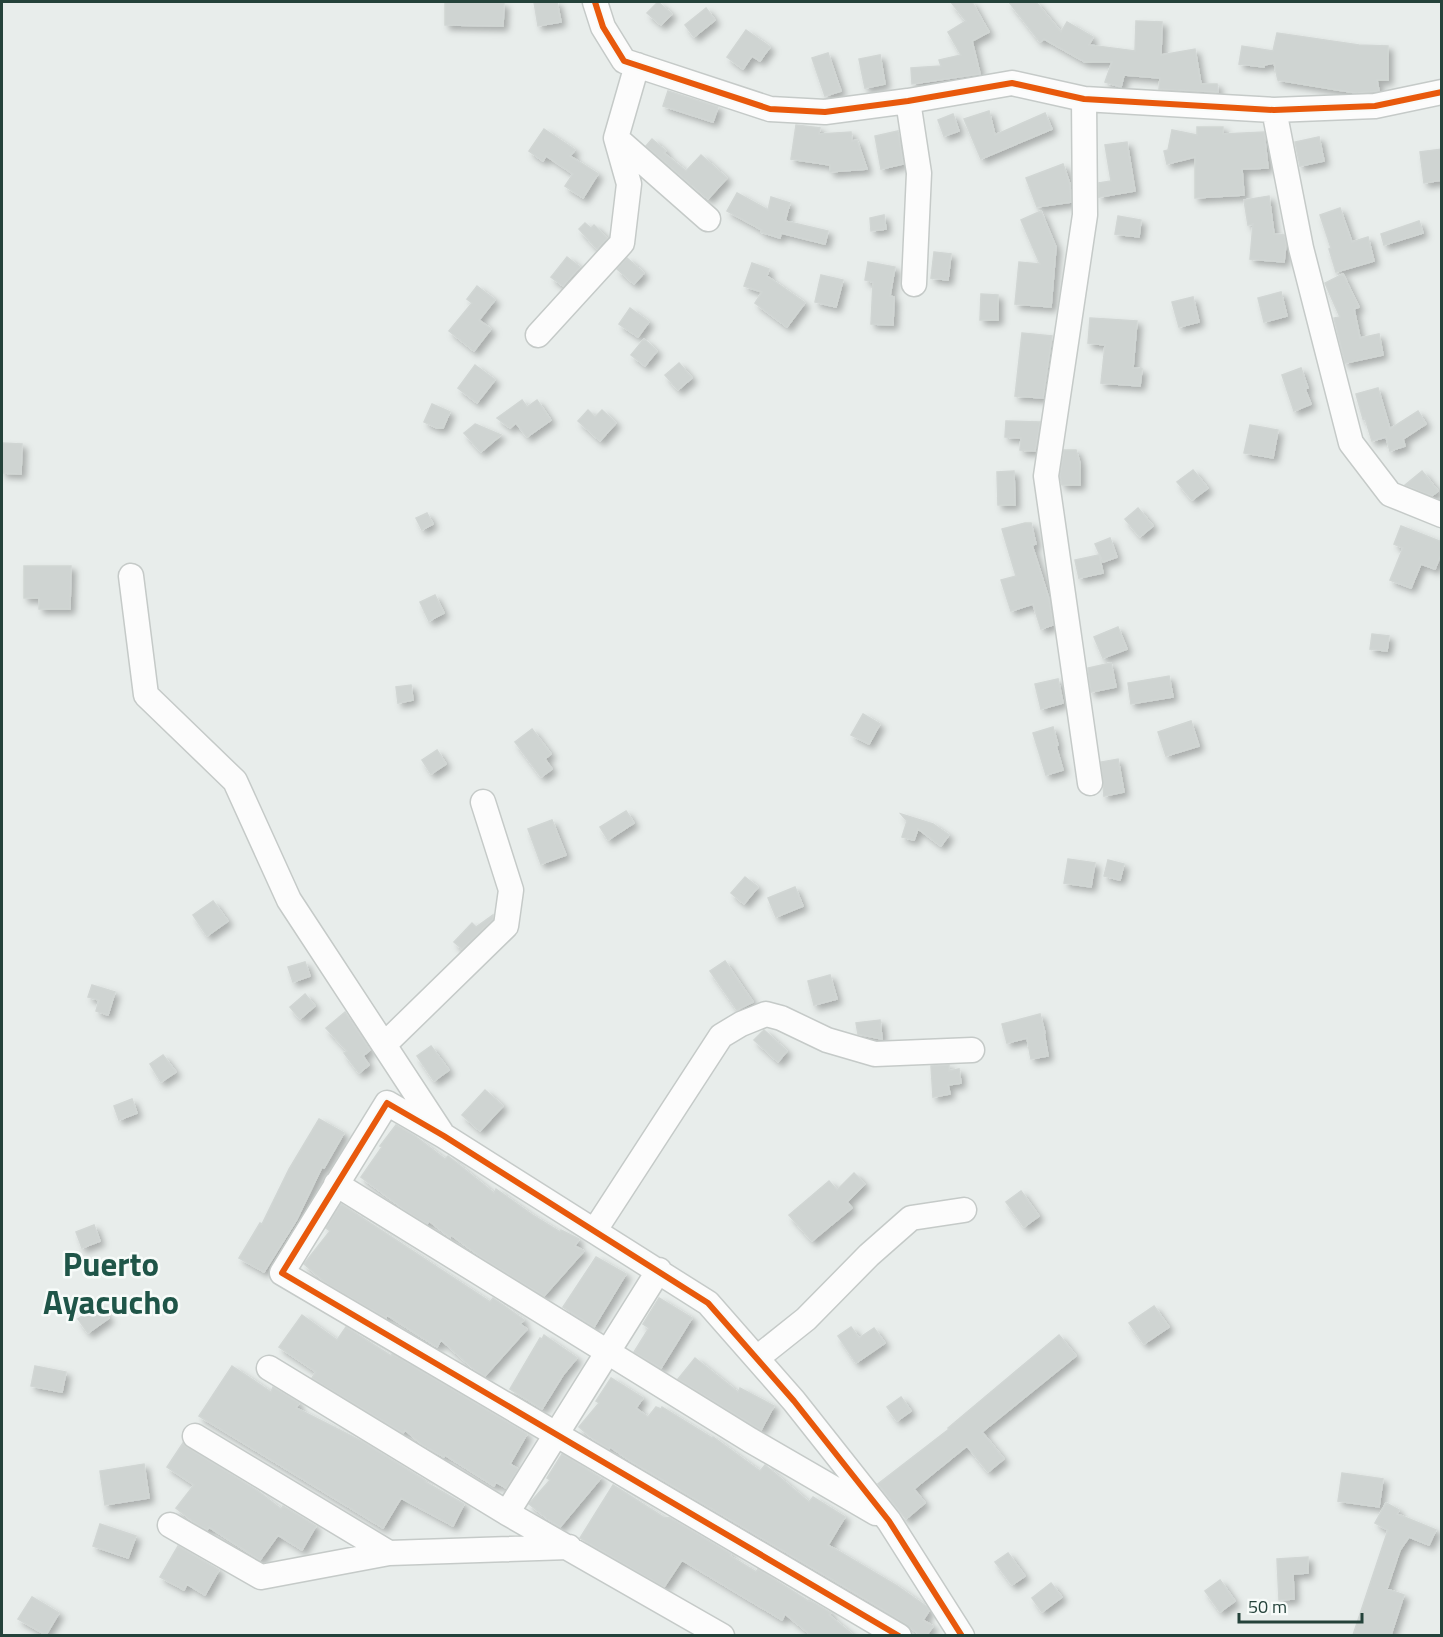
<svg xmlns="http://www.w3.org/2000/svg" width="1443" height="1637" font-family="'Titillium Web',sans-serif">
<defs>
<filter id="shadow"><feDropShadow dx="4.5" dy="4.5" stdDeviation="3" flood-color="#0004"/></filter>
</defs>
<rect width="100%" height="100%" fill="#e8edeb"/>
<path fill="#cfd4d2" stroke="#d1d6d4" stroke-width="1.5" filter="url(#shadow)" d="M445,2L504,3L503,26L445,25Z
M534,2H557L561,22L538,26Z
M658,2L672,14L661,25L647,13Z
M951,2H972L989,32L972,41L980,74L912,84L911,68L941,66L939,60L961,55L948,32L966,21Z
M1009,2H1036L1061,32L1067,22L1093,37L1089,45L1135,51L1136,21L1162,22L1161,55L1195,49L1201,84H1217L1218,92L1159,89L1160,78L1124,75L1121,87L1105,82L1112,62H1085L1044,39L1040,42Z
M706,8L715,20L694,37L685,25Z
M746,30L770,47L760,61L752,56L743,69L727,57Z
M1277,33L1359,45L1388,46V80H1377L1379,91L1356,93L1278,80L1274,63L1264,65V67L1239,64L1242,46L1273,51Z
M828,53L841,91L825,96L812,58Z
M880,55L885,84L865,88L859,59Z
M668,91L718,107L713,122L663,106Z
M989,111L995,135L1045,113L1052,129L981,159L964,119Z
M953,114L959,131L944,136L938,120Z
M796,125L820,128L819,134L851,132L852,141L857,140L867,169L830,172V165L791,159Z
M1197,127H1223V134L1264,132L1268,168L1242,169L1244,195L1195,198V157L1167,164L1164,151L1168,150L1172,130L1197,135Z
M544,129L575,150L570,156L598,174L583,198L565,186L573,174L546,156L543,161L529,151Z
M898,131L903,164L881,169L875,136Z
M1319,137L1324,161L1300,166L1295,142Z
M652,139L666,151L664,153L686,171L701,155L727,178L708,199L646,146Z
M1127,142L1135,191L1099,197V183L1111,181L1105,145Z
M1442,149V180L1424,183L1420,152Z
M1063,164L1070,184L1071,202L1037,207L1026,178Z
M737,193L768,210L771,197L790,203L785,221L828,231L825,244L781,233L780,238L761,232L762,230L727,211Z
M1269,196L1274,234L1284,235L1286,244L1284,262L1250,259L1253,224L1248,225L1244,200Z
M1340,208L1352,242L1368,237L1374,261L1336,272L1329,249L1331,248L1320,215Z
M1041,211L1056,247L1051,307L1015,304L1019,262L1040,264L1021,220Z
M884,215L886,229L871,231L870,218Z
M1118,216L1141,220L1139,237L1115,234Z
M1419,221L1423,233L1384,245L1381,234Z
M585,223L591,228L594,225L607,238L597,249L579,229Z
M934,252L951,254L948,280L931,278Z
M567,257L580,267L563,286L551,277Z
M627,258L644,273L634,284L617,269Z
M868,262L895,267L890,296L894,297L893,325L871,324L873,282L865,280Z
M752,263L769,269L767,276L805,303L787,327L755,303L762,292L744,286Z
M1343,274L1359,307L1354,309L1360,338L1379,334L1383,355L1345,363L1334,318L1340,317L1325,283Z
M821,275L843,280L836,307L815,302Z
M477,286L495,300L479,320L491,329L474,351L449,331L472,303L467,299Z
M1281,292L1287,316L1264,322L1258,298Z
M981,294L998,295V320H980Z
M1193,297L1199,322L1179,327L1172,302Z
M630,308L649,322L638,337L619,324Z
M1090,318L1137,321L1133,368L1142,369L1140,386L1101,383L1105,345L1088,343Z
M1022,333L1052,336L1043,398L1015,396Z
M644,339L657,351L645,366L631,355Z
M679,363L692,378L678,390L665,375Z
M475,365L495,380L477,403L458,388Z
M1301,368L1308,388L1305,389L1311,404L1294,411L1282,375Z
M1378,388L1390,429L1418,411L1426,424L1403,439L1405,446L1390,451L1386,437L1372,441L1365,418L1363,419L1356,394Z
M522,400L527,407L537,400L551,420L527,437L516,423L510,428L497,418Z
M432,404L450,412L443,428H437L424,422Z
M588,410L595,417L602,410L616,423L600,441L578,421Z
M1006,421L1040,422L1035,451L1020,450L1021,438L1005,437Z
M475,424L501,435L481,452L464,433Z
M1250,425L1278,430L1273,458L1244,453Z
M2,443L22,444L21,474L2,473Z
M1064,450H1076L1080,463V485H1062L1060,476Z
M1193,470L1208,488L1192,500L1177,482Z
M1014,471L1015,505H998L997,472Z
M1422,471L1438,491L1432,496L1405,485Z
M1138,508L1153,526L1140,537L1125,519Z
M427,513L433,524L422,530L416,518Z
M1025,523H1031L1036,544L1032,545L1049,599L1053,625L1041,629L1033,604L1011,611L1001,580L1016,576L1002,529Z
M1401,526L1442,542V552L1435,569L1421,564L1411,588L1390,580L1403,548L1394,544Z
M1110,538L1117,557L1103,562L1095,544Z
M1099,555L1103,573L1079,578L1075,560Z
M24,566H71L70,609H39V598H24Z
M435,595L444,613L429,621L420,602Z
M1118,627L1127,649L1103,658L1094,637Z
M1372,634L1389,636L1387,651L1370,649Z
M1111,663L1116,687L1091,692L1088,668Z
M1169,676L1173,697L1131,704L1128,683Z
M1058,679L1063,703L1041,709L1035,684Z
M411,685L413,700L398,703L396,687Z
M863,714L880,724L869,744L851,735Z
M1191,721L1199,746L1166,756L1158,732Z
M1053,727L1058,745L1056,746L1063,770L1046,775L1033,733Z
M532,729L551,754L545,759L552,769L541,777L515,742Z
M437,750L446,764L431,774L422,760Z
M1118,759L1124,792L1104,796L1101,762Z
M626,811L634,823L608,840L600,827Z
M901,814L933,824L949,835L941,846L918,829L914,840L902,837L907,821Z
M552,820L566,855L541,864L528,829Z
M1068,859L1095,863L1091,887L1064,883Z
M1108,860L1124,864L1120,880L1104,876Z
M745,877L758,887L744,904L731,893Z
M795,887L803,906L776,917L768,898Z
M213,901L228,921L207,936L193,915Z
M493,915V919L462,949L454,942L472,923L476,927Z
M725,961L753,1002L737,1010L710,971Z
M305,962L310,976L293,982L288,967Z
M830,975L837,999L814,1005L808,981Z
M92,985L115,992L108,1015L96,1011L99,1000L88,997Z
M305,994L315,1006L300,1019L290,1007Z
M345,1012L370,1050L363,1056L369,1065L359,1073L344,1053L347,1051L326,1028Z
M1040,1014L1045,1033H1044L1048,1056L1031,1059L1027,1038L1007,1043L1002,1024Z
M880,1020L882,1039L858,1034L856,1023Z
M764,1030L787,1051L778,1062L754,1040Z
M431,1046L449,1070L434,1081L417,1056Z
M163,1055L176,1072L161,1082L150,1064Z
M949,1065V1071L959,1069L961,1083L948,1085L950,1094L933,1097L931,1066Z
M485,1090L503,1106L480,1131L462,1115Z
M132,1099L137,1113L119,1120L114,1106Z
M319,1119L344,1133L324,1168L322,1167L296,1221L264,1272L239,1258L260,1223L262,1224L289,1169Z
M396,1125L415,1136L445,1159L448,1156L494,1193L496,1189L534,1216L560,1232L561,1230L579,1239L575,1246L584,1251L544,1296L484,1259L451,1235L450,1237L429,1221L427,1224L409,1213L361,1177L382,1147L380,1146Z
M854,1173L865,1184L847,1202L852,1208L812,1241L789,1215L829,1181L837,1190Z
M1021,1191L1039,1216L1024,1227L1006,1202Z
M341,1204L490,1302L493,1298L524,1320L520,1324L527,1329L485,1376L476,1371L441,1340L437,1347L387,1315L386,1318L326,1283L304,1264L330,1231L326,1228Z
M94,1225L100,1241L82,1248L76,1232Z
M596,1257L626,1274L594,1327L563,1307Z
M659,1298L692,1318L661,1368L634,1352L649,1328L643,1324Z
M99,1304L109,1318L88,1333L78,1319Z
M1154,1306L1169,1327L1144,1344L1129,1323Z
M302,1315L337,1340L346,1327L391,1356L392,1354L527,1434L510,1464L518,1469L506,1488L496,1482L494,1486L445,1455L444,1457L424,1446L405,1430L403,1433L312,1378L316,1372L279,1347Z
M851,1327L859,1338L874,1328L885,1343L856,1363L838,1336Z
M544,1335L577,1358L563,1375L542,1409L510,1389L540,1338L542,1339Z
M1059,1335L1076,1356L982,1432L1004,1459L988,1472L967,1446L914,1489L925,1503L906,1519L878,1484L949,1429L948,1428Z
M695,1358L738,1392L740,1388L774,1406L761,1430L678,1379Z
M35,1366L66,1372L62,1392L31,1386Z
M232,1366L271,1392L273,1387L299,1403L296,1408L363,1442L426,1481L425,1482L464,1504L453,1526L401,1498L383,1528L199,1416Z
M611,1378L643,1398L636,1408L648,1417L656,1407L661,1409L662,1407L712,1438L713,1437L760,1471L765,1465L809,1502L813,1497L845,1517L828,1545L897,1586L927,1607L929,1611L923,1620L933,1626L927,1635H920L906,1624L874,1604L634,1463L610,1447L609,1449L593,1439L579,1427L599,1403L596,1401Z
M901,1397L911,1411L897,1421L887,1407Z
M183,1443L188,1448L258,1491L281,1509L283,1506L316,1526L302,1550L278,1535L260,1560L209,1527L207,1530L195,1523L176,1508L194,1485L167,1467Z
M562,1454L601,1478L560,1527L549,1520L529,1504L550,1480L547,1478Z
M144,1464L149,1498L105,1505L100,1471Z
M1342,1473L1383,1479L1379,1507L1338,1501Z
M613,1485L663,1517L670,1518L731,1554L730,1556L756,1572L758,1569L808,1601L809,1600L831,1613L829,1615L853,1635H811L785,1614L782,1620L682,1560L664,1587L580,1538Z
M1386,1503L1399,1510L1397,1514L1436,1530L1429,1545L1409,1537L1400,1550L1387,1589L1404,1595L1391,1635H1353L1388,1530L1375,1523Z
M100,1524L136,1536L128,1558L93,1546Z
M178,1546L219,1570L205,1595L187,1584L184,1590L160,1577Z
M1008,1553L1025,1576L1012,1585L995,1562Z
M1308,1557V1573L1293,1574L1294,1599L1279,1600L1277,1559Z
M1220,1580L1235,1601L1220,1612L1205,1591Z
M1051,1583L1062,1597L1042,1612L1032,1598Z
M32,1597L59,1613L46,1635L18,1619Z"/>
<g fill="none" stroke-linecap="round" stroke-linejoin="round">
<defs>
<path id="minor" d="M595,2L603,27L624,61L770,109L825,112L908,101L1012,83L1084,99L1274,110L1375,106L1442,92
M1084,99L1085,215L1046,476L1090,783
M908,101L919,173L914,284
M1274,110L1301,248L1351,443L1390,494L1442,515
M616,138L708,219
M538,335L622,243L629,184L616,138L637,65
M131,576L146,695L235,781L289,900L441,1132
M385,1044L506,926L511,890L483,802
M336,1184L750,1440L876,1513
M595,1230L721,1036L741,1024L766,1014L781,1018L827,1040L875,1054L972,1050
M757,1358L806,1319L869,1255L911,1218L964,1210
M269,1368L507,1513L722,1636
M195,1436L389,1553
M507,1513L659,1270
M170,1525L261,1577L389,1553L569,1547
M899,1636L282,1273L387,1103L444,1136L708,1303L794,1401L889,1521L962,1636"/>
</defs>
<use href="#minor" stroke="#c5cac8" stroke-width="27"/>
<use href="#minor" stroke="#fcfcfc" stroke-width="24"/>
<defs>
<path id="cycleway" d="M595,2L603,27L624,61L770,109L825,112L908,101L1012,83L1084,99L1274,110L1375,106L1442,92
M899,1636L282,1273L387,1103L444,1136L708,1303L794,1401L889,1521L962,1636"/>
</defs>
<use href="#cycleway" stroke="#f7fbf9" stroke-width="10"/>
<use href="#cycleway" stroke="#e8590c" stroke-width="6"/>
</g>
<g text-anchor="middle" dominant-baseline="central" stroke-width="5" stroke-linejoin="round" paint-order="stroke">
<g font-size="33" font-weight="bold" fill="#1f5548" stroke="#f7fbf9">
<text x="111" y="1264">Puerto<tspan x="111" dy="38">Ayacucho</tspan></text>
</g>
</g>
<rect width="1443" height="1637" fill="none" stroke="#24423a" stroke-width="6"/>
<path d="M1239 1613v9h123v-9" fill="none" stroke="#24423a" stroke-width="3"/>
<text x="1248" y="1613" font-size="18" fill="#24423a" stroke="#f7fbf9" stroke-width="4.5" paint-order="stroke">50 m</text>
</svg>
